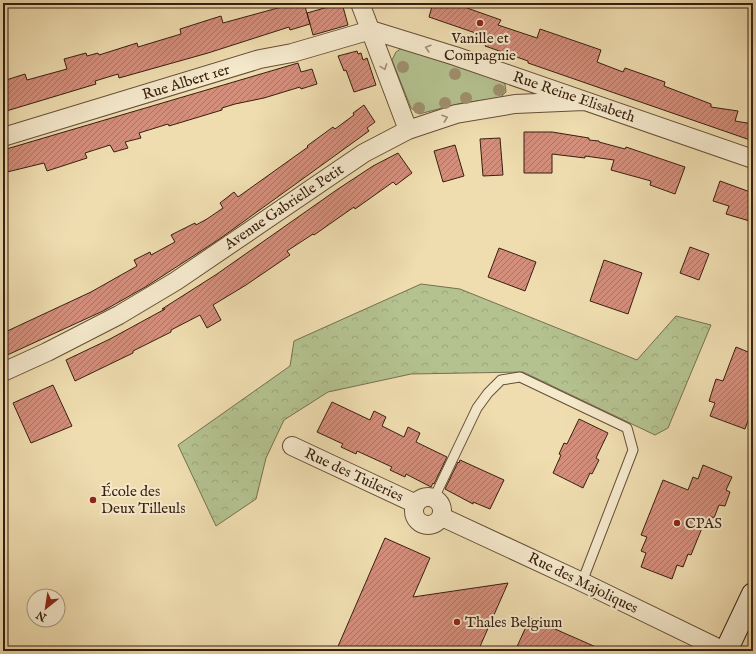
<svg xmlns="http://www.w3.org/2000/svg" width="756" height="654" font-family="'IM FELL English',serif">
<defs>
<pattern id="forest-crowns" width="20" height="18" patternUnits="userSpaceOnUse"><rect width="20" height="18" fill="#b4c290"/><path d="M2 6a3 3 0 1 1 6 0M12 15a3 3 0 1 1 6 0" fill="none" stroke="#9ca67b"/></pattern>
<pattern id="building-hatch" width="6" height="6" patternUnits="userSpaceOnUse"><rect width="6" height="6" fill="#d38e7c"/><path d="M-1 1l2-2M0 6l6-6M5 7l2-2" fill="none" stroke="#ac7364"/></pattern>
</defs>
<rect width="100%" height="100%" fill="#efddb0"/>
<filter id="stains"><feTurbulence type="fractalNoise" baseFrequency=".005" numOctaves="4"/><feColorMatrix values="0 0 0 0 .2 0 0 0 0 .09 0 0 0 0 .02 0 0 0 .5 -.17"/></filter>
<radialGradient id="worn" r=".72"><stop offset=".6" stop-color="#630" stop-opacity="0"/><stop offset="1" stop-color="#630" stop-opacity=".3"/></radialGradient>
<path fill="#b4c290" stroke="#767050" d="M402,48L501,81L505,84L506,92L500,98L462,103L419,114L411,108L392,60L396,52Z"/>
<path fill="url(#forest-crowns)" stroke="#767050" d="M421,284L460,289L637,360L676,316L711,325L668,428L655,435L523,372L411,374L328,392L284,420L266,458L256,499L216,526L178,445L290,366L294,341Z"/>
<path fill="url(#building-hatch)" stroke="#381f0f" d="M296,3H304L310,24L290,30L289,27L208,53L119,78L118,74L95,81L96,84L3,112V81L25,74L27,80L67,69L64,59L86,53L87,56L98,53L99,55L137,43L138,47L181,34L180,29L221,16L223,23Z
M342,3L348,25L313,35L307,13Z
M433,3H469L467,8L501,20L498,25L537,38L540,29L601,50L597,62L623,72L625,68L665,82L664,86L711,104V107L738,111L735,121L753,124V141L528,63V61L485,46L490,38L429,17Z
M357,51L358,54L361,53L363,60L367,58L376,85L354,92L346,70L344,71L338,56Z
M298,63L301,72L312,69L317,84L301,89L300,87L264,98L235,104L222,108V110L169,126L168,124L139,133L141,138L125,142L128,148L114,152L110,145L85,153L87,158L47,171L44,163L3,173V150Z
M364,105L375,122L367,128L369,131L218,240L147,286L103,311L3,357V333L91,292L137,266L134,260L150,252L151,255L175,242L171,235L195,223L196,225L207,219L223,208L220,203L234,192L238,197L308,147L307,146L333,127L335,129L354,115L353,113Z
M524,132H552L589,138V140L599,141V142L625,149L626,147L685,167L675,194L650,185L651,181L611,170L614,160L585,156V158L552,154V173H524Z
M500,138L503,175L483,176L480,139Z
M455,145L464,176L443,182L434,151Z
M398,153L412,173L396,185L393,182L355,209L354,207L314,235L313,234L287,251L290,255L246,285L213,305L221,320L207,328L200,315L171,330V332L133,351V353L75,381L66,360L110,339L165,309H162L217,274L338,189L373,166Z
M720,181L753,193V222L726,214L729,206L713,201Z
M690,247L709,254L699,280L680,273Z
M499,248L536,262L525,291L488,277Z
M604,260L642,273L628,314L590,301Z
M736,347L753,354V416L750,415L745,429L710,416L715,403L709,401L716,379L723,381Z
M53,385L72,426L31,443L13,403Z
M332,402L370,420L374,411L386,417L382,426L404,437L408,427L420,433L416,442L447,457L434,484L433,483L431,487L406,474L405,477L390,470L392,467L357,451L356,454L341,447L343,444L317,432Z
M579,419L608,433L596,458L599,460L592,474L590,473L583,488L553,473L561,455L559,454L564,443L567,444Z
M460,460L504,480L490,509L473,502V504L445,489L458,462L459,463Z
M703,465L732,477L726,490L730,492L725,506L719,505L714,518L710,516L705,529L702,528L691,555L688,554L683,567L677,565L672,579L641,567L646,553L641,551L647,537L641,535L663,480L688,490L693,477L698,479Z
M385,538L430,558L413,597L508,583L478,651H336Z
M530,618L605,651H515Z"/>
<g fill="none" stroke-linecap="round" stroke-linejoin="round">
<defs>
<path id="lane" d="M434,498L477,408L488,393L501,380L520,377L627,428L633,450L582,582"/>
<path id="street" d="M360,3L408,130
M371,30L455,56L753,159
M3,137L260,59L292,53L371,30
M3,372L47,352L119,315L176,281L364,153L408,130L456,114L515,104L584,101
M292,446L416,504
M414 511a14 14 0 1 1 28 0a14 14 0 1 1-28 0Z
M442,517L582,582L724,651"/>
<path id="secondary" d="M726,651L753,594"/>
</defs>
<use href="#lane" stroke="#664e37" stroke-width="11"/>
<use href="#street" stroke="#664e37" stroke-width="20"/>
<use href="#secondary" stroke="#381f0f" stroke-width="24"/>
<use href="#lane" stroke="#f5e9cc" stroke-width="9"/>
<use href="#street" stroke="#f5e9cc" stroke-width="18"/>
<use href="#secondary" stroke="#f5e9cc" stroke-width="22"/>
</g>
<g fill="#9f8f6d">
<circle cx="403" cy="67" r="6"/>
<circle cx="455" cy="74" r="6"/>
<circle cx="499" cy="90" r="6"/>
<circle cx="466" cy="98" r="6"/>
<circle cx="445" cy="103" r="6"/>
<circle cx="419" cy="108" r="6"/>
</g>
<defs><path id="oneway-chevron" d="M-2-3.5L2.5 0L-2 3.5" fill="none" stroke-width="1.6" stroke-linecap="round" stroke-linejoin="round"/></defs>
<g stroke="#a08e77">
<use href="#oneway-chevron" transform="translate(428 48) rotate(-163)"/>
<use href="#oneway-chevron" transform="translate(384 67) rotate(70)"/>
<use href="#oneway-chevron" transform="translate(445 118) rotate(-19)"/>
</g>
<g fill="#8f2418" stroke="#f5e9cc" stroke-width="1.5">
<circle cx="480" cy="23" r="4"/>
<circle cx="93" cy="500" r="4"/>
<circle cx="677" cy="523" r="4"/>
<circle cx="457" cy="622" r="4"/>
</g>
<g text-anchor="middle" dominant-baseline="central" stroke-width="4" stroke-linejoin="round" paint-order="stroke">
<g font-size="15" fill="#381f0f" stroke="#f5e9cc" text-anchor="start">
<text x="480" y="38" text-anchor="middle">Vanille et<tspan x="480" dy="17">Compagnie</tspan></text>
<text x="101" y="491">École des<tspan x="101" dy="17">Deux Tilleuls</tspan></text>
<text x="685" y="523">CPAS</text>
<text x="465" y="622">Thales Belgium</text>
</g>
<g font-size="15" fill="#381f0f" stroke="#f5e9cc">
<text transform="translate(186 82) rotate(-17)">Rue Albert 1er</text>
<text transform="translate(574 97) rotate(19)">Rue Reine Elisabeth</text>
<text transform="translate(284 207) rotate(-34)">Avenue Gabrielle Petit</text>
<text transform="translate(354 475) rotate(25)">Rue des Tuileries</text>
<text transform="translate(583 583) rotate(26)">Rue des Majoliques</text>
</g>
</g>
<rect width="756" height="654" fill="none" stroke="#efddb0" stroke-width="16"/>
<rect x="4" y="4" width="748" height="646" fill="none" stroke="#381f0f" stroke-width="2"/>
<rect x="8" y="8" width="740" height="638" fill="none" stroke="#381f0f"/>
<g transform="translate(46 608) rotate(210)"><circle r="19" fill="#f5e9cc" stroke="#a99880"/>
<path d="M0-3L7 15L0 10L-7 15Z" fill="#8f2418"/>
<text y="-6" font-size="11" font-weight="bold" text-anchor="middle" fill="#381f0f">N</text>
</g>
<rect width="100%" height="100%" filter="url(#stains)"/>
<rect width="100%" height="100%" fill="url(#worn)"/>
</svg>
